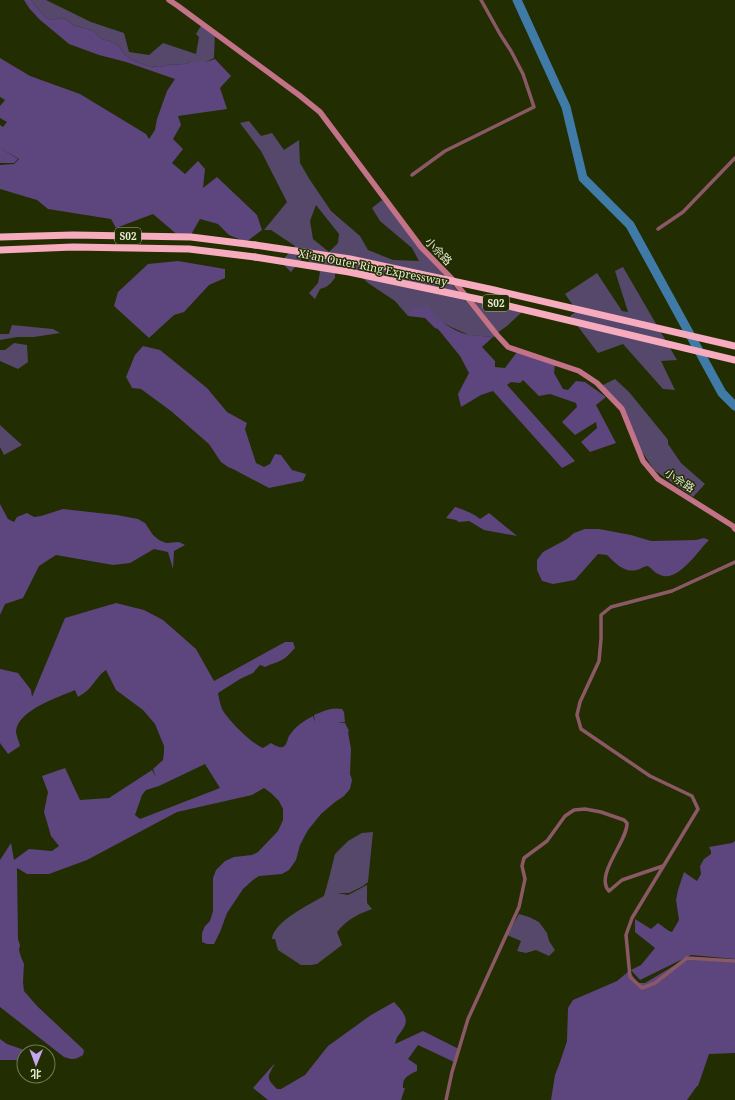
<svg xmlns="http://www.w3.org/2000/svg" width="735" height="1100" font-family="'Noto Serif','Noto Sans SC',serif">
<rect width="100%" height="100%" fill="#222d02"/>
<path fill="#56486a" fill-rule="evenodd" d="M31,0H46L91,22L124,33L129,52L149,55L163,43L196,54L199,37L196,34L203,22L215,32L214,58L206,62H191L185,64L167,65L160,67L148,66L132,60L125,55L119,46L113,42L102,39L94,31L73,25L66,19L61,18L52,20L46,18Z
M249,121L261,136L272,133L284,150L299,140L300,163L310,180L331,211L360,236L368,250L393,260L419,261L412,248L380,221L372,208L382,200L495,336L493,337L469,335L451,327L440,321L431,313L424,309L411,312L408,316L395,301L368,283L351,267L335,272V278L331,283L326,287L320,289L315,299L309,293L318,283L320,272L304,256L291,272L281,262L295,246L271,230H264L287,202L261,151L240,123ZM316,205L339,234L338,243L329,252L313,239L310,221Z
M623,267L677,360L661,361L675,390L663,389L623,344L598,353L570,316L577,311L565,294L597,273L622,311L628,312L615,271Z
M474,302L522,312L507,326L497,333Z
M12,325L53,329L60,333L34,337H17L0,340V334H9Z
M14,343L27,345L28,362L18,369L0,361V350H5Z
M615,379L629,392L665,436L668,440V444L681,463L705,484L693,497L654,470L639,447L623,412L601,386Z
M0,425L22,445L4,455L0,447Z
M373,832L368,882L363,886L349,893H338L348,895L367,885V903L372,909C356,915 348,919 337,932L342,945L317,964L311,965H301L278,950L275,939H268H272C273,922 310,904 324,896L329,878L335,854L348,841L362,833Z
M519,914L529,917L539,922L547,933L549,941L555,950L549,956L536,950L526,953L517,951L521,941L507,935Z"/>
<path fill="#5d457d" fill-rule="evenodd" d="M24,0H31L46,18L52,20L61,18L66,19L73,25L94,31L102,39L113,42L119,46L125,55L132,60L148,66L160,67L167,65L185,64L191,62H206L215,59L231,76L220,88L227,109L178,116L181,125L173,139L183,149L172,163L185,174L198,161L205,169L203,188L217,177L257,215L262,230L246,242L229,235L218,224L200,219L189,238L180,237L153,214L116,228L111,219L48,209L37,200L0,189V165L14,164L19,159L0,148V125L3,127L7,122L0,118V106L5,100L0,97V58L30,76L80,94L146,134L149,139L155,130L157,119L167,91L175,79L126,62L99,55L69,44L39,19L29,8Z
M0,148L18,159L14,163H0Z
M178,261L225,269V278L209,285L184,312L174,315L149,338L114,306L118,292L148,264Z
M427,305C435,319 455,333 471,335C478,336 485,336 493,337L482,347L495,361V367L505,368L517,352L555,364L554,373L563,389L568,390L576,381L585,382L606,397L596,405L616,443L590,452L581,442L597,428L596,422L575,435L562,422L577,407L576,403L550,394L539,396L523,380L520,383L511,382L507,385L575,461L562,468L493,391L481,395L461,407L458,394L469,373L460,356L438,329L435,328L425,318L408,316L413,307H422L424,309Z
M143,346L160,350L207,388L227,412L247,423L245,429L256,463L264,467L270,464L275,454L281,455L292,470L306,474L303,481L269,488L233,469L228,467L221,462L209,444L171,411L141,389L132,388L130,384L126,377L135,355Z
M0,504L8,519L14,522L17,517L27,513L34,517L41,516L63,509L117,515L138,519L145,523L153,535L159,540L166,543L179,542L185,545L174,551L173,569L168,552L154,549L130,563L113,565L56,555L39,566L23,598L5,604L0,615Z
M455,507C462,509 475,514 480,519L489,513L517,536L484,530L469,521L459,522L456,520L446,518Z
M585,529H599L631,535L651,541L696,540L704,538L709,540C699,550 680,579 664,576C657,575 653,570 648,566C644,566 641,569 637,570C623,573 616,563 607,555L598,554L575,580L553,584L542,581L537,570V560L543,552L567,539L574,533Z
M116,603L144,610L163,620L196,649L214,681L285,642H293L295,648C291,652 287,657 282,660C276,663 271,664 265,667L260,665L253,673L240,679L218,693C219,698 220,704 222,709C228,720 251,743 263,748L271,743C275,745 278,748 283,747C287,745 287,740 289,736C295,727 303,721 313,716L315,722L314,715C324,711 331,707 342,709L344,712L345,722L337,723H345L349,731L348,732L351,749L350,774L352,780L350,789L344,796L335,802L321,814L308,830L300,845L296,860L289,870L282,874L259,876L253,880L243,889L227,913L220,932L214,944H207L202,942V933L205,926L210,921L213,911V878L216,870L225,861L234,857L252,855L258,852L278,831L283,820V809L279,801L271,793L264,788L252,795L177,812L87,860L49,874H27L17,868L18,939L20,945L19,950L21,957L24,964L23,982L24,991L37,1006L83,1049L84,1051L83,1055C75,1060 73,1060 64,1057L0,1007V860L11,843L14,860L29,849L52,851L59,846L51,836L44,812L48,792L42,776L65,768L80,800L109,798L152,770L156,777L153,769L163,760L164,752V746L155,724L143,710L116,690L106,670C100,674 97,679 93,684C89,690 84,693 78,697L75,690C59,697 18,710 16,731C16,735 19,741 20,746L8,754L0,743V669L18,673L31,690L32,697L65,618ZM205,764L220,788L140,819L135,815L142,795L146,790L159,786Z
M735,841V959L691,955L640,980L631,970L641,965L655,948L635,932V919L651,929L658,923L669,931L672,932L679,920L676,900L678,890L684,872L697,881L701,874L700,866L704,859L711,854V851L709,847L732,843Z
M685,959L735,962V1053L709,1054L698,1086H697L687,1100H551L555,1075L560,1062L567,1041L568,1008L573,1000L617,981L629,971L638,983H645Z
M394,1002C400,1009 410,1017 404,1027C400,1035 397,1034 395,1044L423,1031L459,1049L454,1062L418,1045L408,1059L417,1065V1071C409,1075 402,1077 403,1088H405L401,1100H268L253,1088L275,1063C268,1077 265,1077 277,1089H281L305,1075L328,1046L371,1015Z
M0,1039L7,1044L30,1052H24V1064L16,1060H0Z"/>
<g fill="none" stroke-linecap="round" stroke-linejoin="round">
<path stroke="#407ba8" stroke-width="9" d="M517,0L566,107L583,178L630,225L722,393L735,406"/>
<path stroke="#8b5865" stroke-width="3.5" d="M412,175L445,151L534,107L523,74L511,51L500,34L481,0
M658,229L683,212L735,158
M735,562L672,591L611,607L601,615V639L599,661L580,702L577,715L581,729L650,776L692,796L698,809L632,918L626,935L630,977L642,988L655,983L687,958L735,961
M446,1100L452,1072L468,1019L519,907L525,879L522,866L524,858L547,841L565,816L574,810L585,809L601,812L624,820L627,823C628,841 594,875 609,891L622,880L663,866"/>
<path stroke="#c37288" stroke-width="5.5" d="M169,0L178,6L299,95L320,112L421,247L453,280L497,335L508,347L579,371L597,383L622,409L643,461L658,479L733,526L735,529"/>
<path stroke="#f7abbe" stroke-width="7" d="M0,237L73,235L191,237L255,245
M0,250L73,247L189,249L255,257"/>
<path stroke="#f7abbe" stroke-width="7" d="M255,245L350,259L494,290L735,346
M255,257L349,272L492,302L735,360"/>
</g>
<g text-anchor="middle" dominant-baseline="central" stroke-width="3" stroke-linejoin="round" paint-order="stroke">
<g fill="#222d02" stroke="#aab396" stroke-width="1">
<rect x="115" y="228" width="26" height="16" rx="3"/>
<rect x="483" y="295" width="26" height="16" rx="3"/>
</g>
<g font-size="10" font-weight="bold" fill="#e5edd6">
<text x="128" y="236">S02</text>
<text x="496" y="303">S02</text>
</g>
<g font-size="11" fill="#e5edd6" stroke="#222d02">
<text transform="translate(439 251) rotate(46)">小佘路</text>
<text transform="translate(373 267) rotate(11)">Xi'an Outer Ring Expressway</text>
<text transform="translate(680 480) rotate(33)">小佘路</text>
</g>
</g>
<g transform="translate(36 1064) rotate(181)"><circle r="19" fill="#222d02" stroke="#707a57"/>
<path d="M0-3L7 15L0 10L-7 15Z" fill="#c5a6f0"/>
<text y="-6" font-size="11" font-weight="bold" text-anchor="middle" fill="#e5edd6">北</text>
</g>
</svg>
